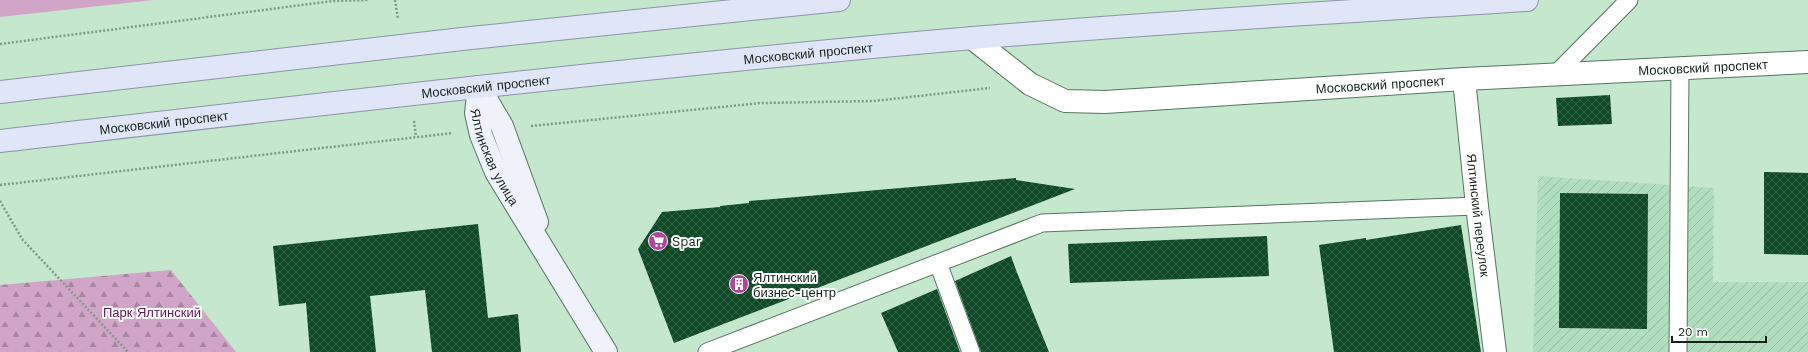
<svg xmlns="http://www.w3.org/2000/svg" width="1808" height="352" font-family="'Work Sans',sans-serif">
<defs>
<pattern id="industrial-furrows" width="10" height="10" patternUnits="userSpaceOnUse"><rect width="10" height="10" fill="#b3ddbf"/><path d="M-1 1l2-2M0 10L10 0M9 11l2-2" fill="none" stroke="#99bda4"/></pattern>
<pattern id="forest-firs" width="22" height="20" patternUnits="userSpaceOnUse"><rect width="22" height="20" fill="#d0a5c7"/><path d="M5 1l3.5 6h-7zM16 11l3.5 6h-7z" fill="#a886a1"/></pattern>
<pattern id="building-cross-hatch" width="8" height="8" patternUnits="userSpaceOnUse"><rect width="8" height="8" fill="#104928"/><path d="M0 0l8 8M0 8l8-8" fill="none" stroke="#326045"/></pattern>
</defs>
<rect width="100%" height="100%" fill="#c4e7cd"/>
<path fill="url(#industrial-furrows)" d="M1538,176L1714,188L1713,282H1808V352H1533Z"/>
<path fill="url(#forest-firs)" d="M171,270L236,352H0V285Z"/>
<path fill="#d0a5c7" d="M0,0H153L0,17Z"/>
<path fill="url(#building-cross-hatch)" d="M1610,95L1612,124L1558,126L1556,98Z
M1764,172L1808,173V255L1764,254Z
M1016,178V180L1075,189L674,343L638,249L662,212L720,207V206L749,203V201Z
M1560,193L1648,194L1647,329L1559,328Z
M478,224L488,318L518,314L521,352H432L425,290L370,296L376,352H310L306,303L279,306L273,246Z
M1461,225L1481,352H1334L1319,245L1366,238V240Z
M1267,236L1269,276L1070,283L1068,244Z
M1011,256L1016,270L1049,352H981L955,281Z
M937,289L960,352H898L881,313Z"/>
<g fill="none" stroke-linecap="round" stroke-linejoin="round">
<defs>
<path id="lane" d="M1556,74L1629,0
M938,263L971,352
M707,352L1042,223L1477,206
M1678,352L1680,67"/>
<g id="street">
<path id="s1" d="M972,38L1030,84L1065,101L1105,102L1464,79L1808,62"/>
<path id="s2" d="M1464,79L1477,206L1495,352"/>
</g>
<g id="secondary">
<path id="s3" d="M479,87L476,113L481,135L496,172L606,352"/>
<path d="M479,87L502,126L537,222"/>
</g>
<g id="primary">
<path d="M0,92L471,38L839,0"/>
<path id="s4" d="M0,141C324,104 648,66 973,38C1158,22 1343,12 1527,0"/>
</g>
</defs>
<use href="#lane" stroke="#56765f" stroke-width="19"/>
<use href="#street" stroke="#56765f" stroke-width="24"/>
<use href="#secondary" stroke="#56765f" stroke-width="24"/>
<use href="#primary" stroke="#8c96a6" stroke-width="24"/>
<path stroke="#7f9986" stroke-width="2.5" stroke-dasharray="2 2" stroke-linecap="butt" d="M395,0L398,19
M0,44L333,1L368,0
M414,121L416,137
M531,126L761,103L874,101L990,88
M0,185L453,133
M0,201L22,239L128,352"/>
<use href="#lane" stroke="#fff" stroke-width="17"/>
<use href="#street" stroke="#fff" stroke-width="22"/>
<use href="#secondary" stroke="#eff2fb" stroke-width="22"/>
<use href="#primary" stroke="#e0e5f7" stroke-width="22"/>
</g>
<defs>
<symbol id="supermarket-disc" viewBox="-11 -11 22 22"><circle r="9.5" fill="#b043a2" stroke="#fcfffc"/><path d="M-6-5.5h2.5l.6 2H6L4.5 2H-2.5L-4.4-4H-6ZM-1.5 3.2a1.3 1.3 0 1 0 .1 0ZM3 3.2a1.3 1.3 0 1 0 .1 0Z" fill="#fff"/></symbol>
<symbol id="building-disc" viewBox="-11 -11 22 22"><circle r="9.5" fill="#b043a2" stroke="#fcfffc"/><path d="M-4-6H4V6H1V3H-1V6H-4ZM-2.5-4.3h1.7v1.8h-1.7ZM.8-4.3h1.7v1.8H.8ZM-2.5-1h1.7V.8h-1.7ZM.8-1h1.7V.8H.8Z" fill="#fff"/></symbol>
</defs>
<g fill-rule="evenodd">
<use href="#supermarket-disc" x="647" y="230" width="22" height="22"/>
<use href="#building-disc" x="728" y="273" width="22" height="22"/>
</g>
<g text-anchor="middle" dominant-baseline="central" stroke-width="4" stroke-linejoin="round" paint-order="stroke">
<g font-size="13" fill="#16231a" stroke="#fcfffc">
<text stroke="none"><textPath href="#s4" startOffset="813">Московский проспект</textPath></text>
<text stroke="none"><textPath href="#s1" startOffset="752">Московский проспект</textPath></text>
<text stroke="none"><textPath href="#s1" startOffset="429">Московский проспект</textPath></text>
<text stroke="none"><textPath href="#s4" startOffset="489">Московский проспект</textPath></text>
<text stroke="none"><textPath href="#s4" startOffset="165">Московский проспект</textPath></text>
<text stroke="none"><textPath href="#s3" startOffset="74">Ялтинская улица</textPath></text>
<text stroke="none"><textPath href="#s2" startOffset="137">Ялтинский переулок</textPath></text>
</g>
<g font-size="13" fill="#16231a" stroke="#fcfffc" text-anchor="start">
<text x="672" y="241">Spar</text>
<text x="753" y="277">Ялтинский<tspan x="753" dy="15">бизнес-центр</tspan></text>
</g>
<g font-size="13" fill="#611658" stroke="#fcfffc">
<text x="152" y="312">Парк Ялтинский</text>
</g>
</g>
<path d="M1672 336v6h94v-6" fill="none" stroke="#16231a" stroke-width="2"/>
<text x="1678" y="336" font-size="12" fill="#16231a" stroke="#fcfffc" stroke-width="3" paint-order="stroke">20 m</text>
</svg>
